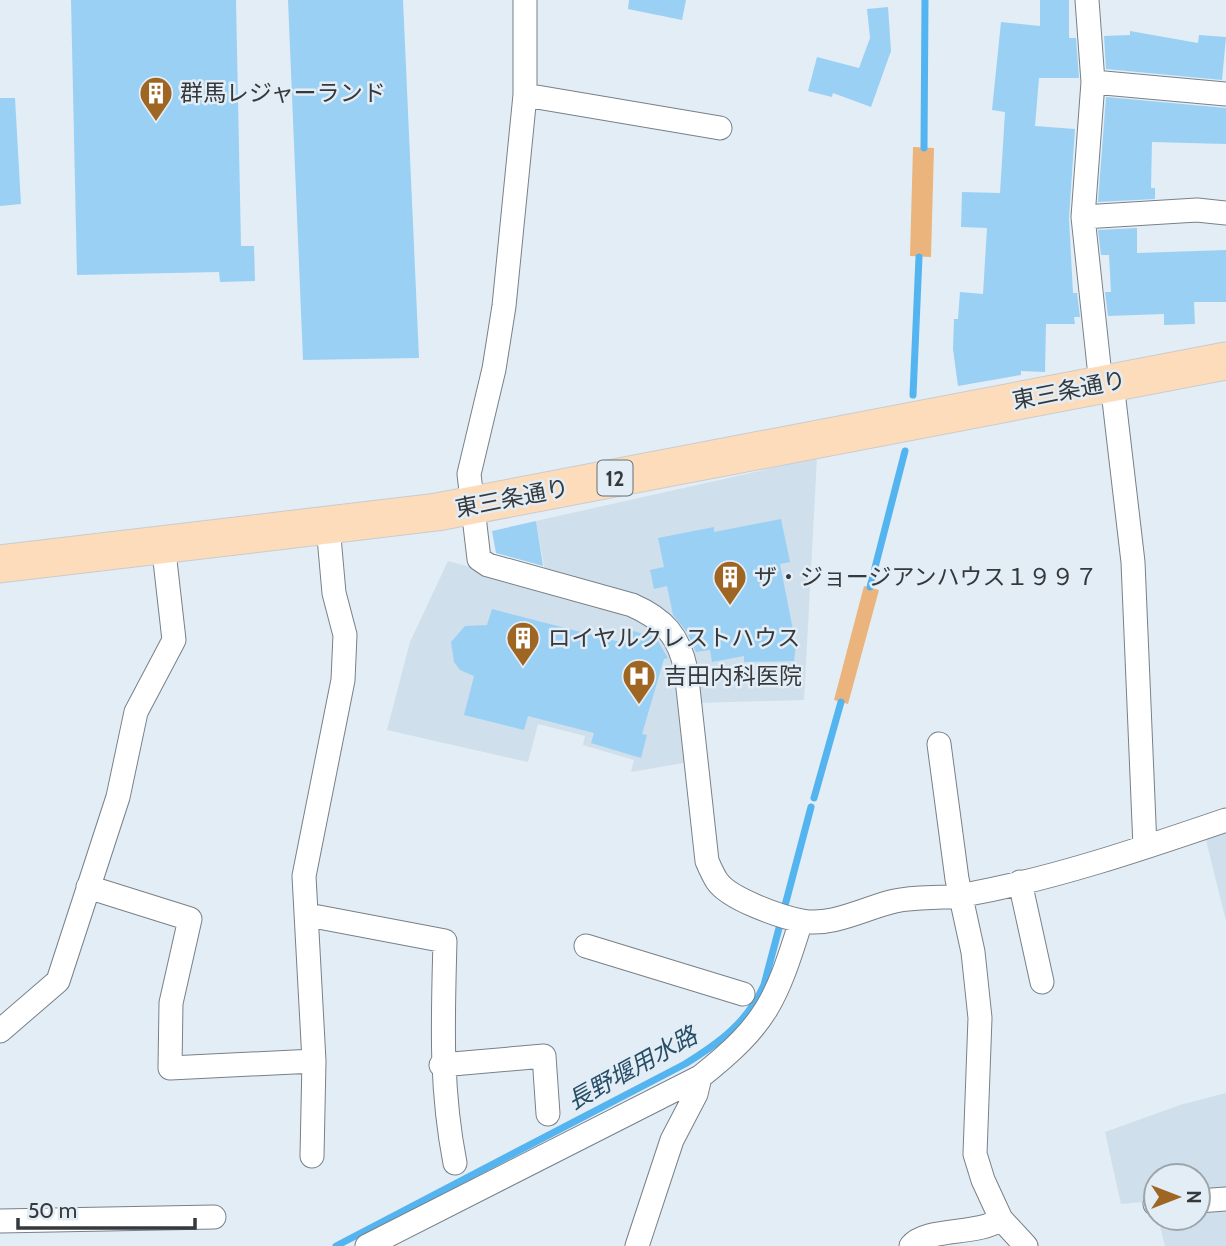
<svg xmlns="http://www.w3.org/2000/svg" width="1226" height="1246" font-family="Cabin,'Noto Sans JP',sans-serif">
<rect width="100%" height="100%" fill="#e3edf5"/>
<path fill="#cfdfeb" d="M817,458L804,700L696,703L677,630L545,572L536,521Z
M448,561L623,609L669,635L689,762L631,772L634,760L583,745L585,736L538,724L528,762L387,730L410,642Z
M1226,825V921L1204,832Z
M1226,1093V1246H1165L1158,1218H1198V1176H1156V1207L1154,1201L1121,1204L1105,1132L1180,1105Z"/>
<path fill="#eab47c" d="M913,147L934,148L931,257L910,256Z
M864,586L879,590L848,704L834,700Z"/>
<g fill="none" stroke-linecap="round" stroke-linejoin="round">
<path stroke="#54b4f0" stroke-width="7" d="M924,148L925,0
M913,395L919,257
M870,587L905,451
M814,798L841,702
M336,1246L685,1064C719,1043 747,1023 764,985L811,807"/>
</g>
<path fill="#9bd0f5" d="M71,0H236L241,246H254L255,281L220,282L219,272L77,275Z
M288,0H403L419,358L303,360Z
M629,0H686L682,20L628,9Z
M1040,0H1069V38H1076L1079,78H1039L1035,126L1075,129L1069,218L1073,293H1077L1080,317H1074L1075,324H1046L1045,372L1021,371V375L958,386L953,349L954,319H958L960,292L983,294L987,228L961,227L962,192L1000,193L1005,112L992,110L1001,22L1040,26Z
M888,7L891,51L871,107L833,93L832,97L808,91L817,57L859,68L870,38L867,9Z
M1130,31L1198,43L1199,35L1226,37L1222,80L1106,69L1104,36L1130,35Z
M1106,97L1226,108V144L1152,142L1151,188H1155V199L1098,202Z
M0,98H15L21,204L0,206Z
M1137,228V253L1226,250V302H1194L1195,324L1164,325V314L1108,316L1105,292H1111L1109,255H1101L1098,230Z
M781,519L790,562L780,564L796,645L794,661L744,662V656L712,662L710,650L696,652L687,632L673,615L667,586L654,589L650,570L664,567L658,538L714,527V532Z
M536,521L543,566L496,553L492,531Z
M492,609L620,642L624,628L656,638L668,658L664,659L642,734L647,735L641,758L591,743L594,733L528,716L524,730L464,715L474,676L460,670L454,662L451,642L465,626L487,625Z"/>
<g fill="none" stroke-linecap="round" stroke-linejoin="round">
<defs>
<path id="street" d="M525,0V95L504,306L494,369L469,474L479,559L488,565L632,605C664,619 679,636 686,670L707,861C710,868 713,875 717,881C729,899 781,917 802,921C832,927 867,907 895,901C918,896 942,899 964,895C1053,879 1141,849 1226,820
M1087,0L1093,82L1083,217L1101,385
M1093,82L1226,94
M525,95L720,128
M1083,217L1197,210L1226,213
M1112,383L1133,562L1145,847
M939,744L957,879L973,952L980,1018L975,1154L983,1180L1001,1219L1026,1246
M1020,882L1042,982
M88,887L190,919L171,1003L170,1068L314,1061
M308,915L445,941C443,1018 440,1087 455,1163
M586,946L743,994
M0,1031L58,981L118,797L136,712L174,640L163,543
M441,1065L544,1056L548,1114
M312,1156L314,1061L304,876L343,680L345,635L334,593L328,526
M1198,1201L1226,1199
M1155,1204H1156
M0,1221L214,1217
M367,1246L700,1077C767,1024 776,1001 801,921
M637,1246L672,1140L696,1094L700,1077
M911,1246C926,1227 978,1236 1001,1219"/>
<path id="primary" d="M0,564L437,512L1226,361"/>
</defs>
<use href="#street" stroke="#788188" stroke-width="25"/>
<use href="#primary" stroke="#cacccc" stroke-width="39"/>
<use href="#street" stroke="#fff" stroke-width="23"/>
<use href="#primary" stroke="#fddcbb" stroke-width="37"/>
</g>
<defs>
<symbol id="building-pin" viewBox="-11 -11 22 30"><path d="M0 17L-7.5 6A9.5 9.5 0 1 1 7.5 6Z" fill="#9e6622" stroke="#e3edf5"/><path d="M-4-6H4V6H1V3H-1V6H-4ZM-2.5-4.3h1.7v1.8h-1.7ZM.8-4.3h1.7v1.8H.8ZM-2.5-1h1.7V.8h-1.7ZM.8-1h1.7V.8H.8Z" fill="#fff"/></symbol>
<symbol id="hospital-pin" viewBox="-11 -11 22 30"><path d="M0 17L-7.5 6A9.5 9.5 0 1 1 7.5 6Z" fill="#9e6622" stroke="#e3edf5"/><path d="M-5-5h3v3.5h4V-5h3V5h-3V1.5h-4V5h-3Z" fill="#fff"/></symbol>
</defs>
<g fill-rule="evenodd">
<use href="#building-pin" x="137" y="74" width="38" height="52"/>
<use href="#building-pin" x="711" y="558" width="38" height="52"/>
<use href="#building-pin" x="504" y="619" width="38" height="52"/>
<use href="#hospital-pin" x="620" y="657" width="38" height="52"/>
</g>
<g text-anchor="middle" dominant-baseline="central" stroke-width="5" stroke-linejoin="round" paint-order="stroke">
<rect fill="#e3edf5" stroke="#696f74" stroke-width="2" x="597.5" y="460.5" width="35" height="35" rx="5"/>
<g font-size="21" font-weight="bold" fill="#35393c">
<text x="615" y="478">12</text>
</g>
<g font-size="23" fill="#35393c" stroke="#e3edf5" text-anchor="start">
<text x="180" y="93">群馬レジャーランド</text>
<text x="754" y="577">ザ・ジョージアンハウス１９９７</text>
<text x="548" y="638">ロイヤルクレストハウス</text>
<text x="664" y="676">吉田内科医院</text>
</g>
<g font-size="23" fill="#35393c" stroke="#e3edf5">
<text transform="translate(1069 390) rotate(-11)">東三条通り</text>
<text transform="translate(512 498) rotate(-11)">東三条通り</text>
</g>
<g font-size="24" font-style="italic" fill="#264e67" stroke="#e3edf5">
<text transform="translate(632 1068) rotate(-29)">長野堰用水路</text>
</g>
</g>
<g transform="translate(1177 1197) rotate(90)"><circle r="33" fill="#e3edf5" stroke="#9da5ab" stroke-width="2"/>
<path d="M0-5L12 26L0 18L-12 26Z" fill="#9e6622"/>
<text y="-10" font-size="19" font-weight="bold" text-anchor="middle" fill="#35393c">N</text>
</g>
<path d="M18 1218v10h177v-10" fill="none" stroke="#35393c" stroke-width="3.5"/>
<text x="28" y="1218" font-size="21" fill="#35393c" stroke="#e3edf5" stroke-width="5" paint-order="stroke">50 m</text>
</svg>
